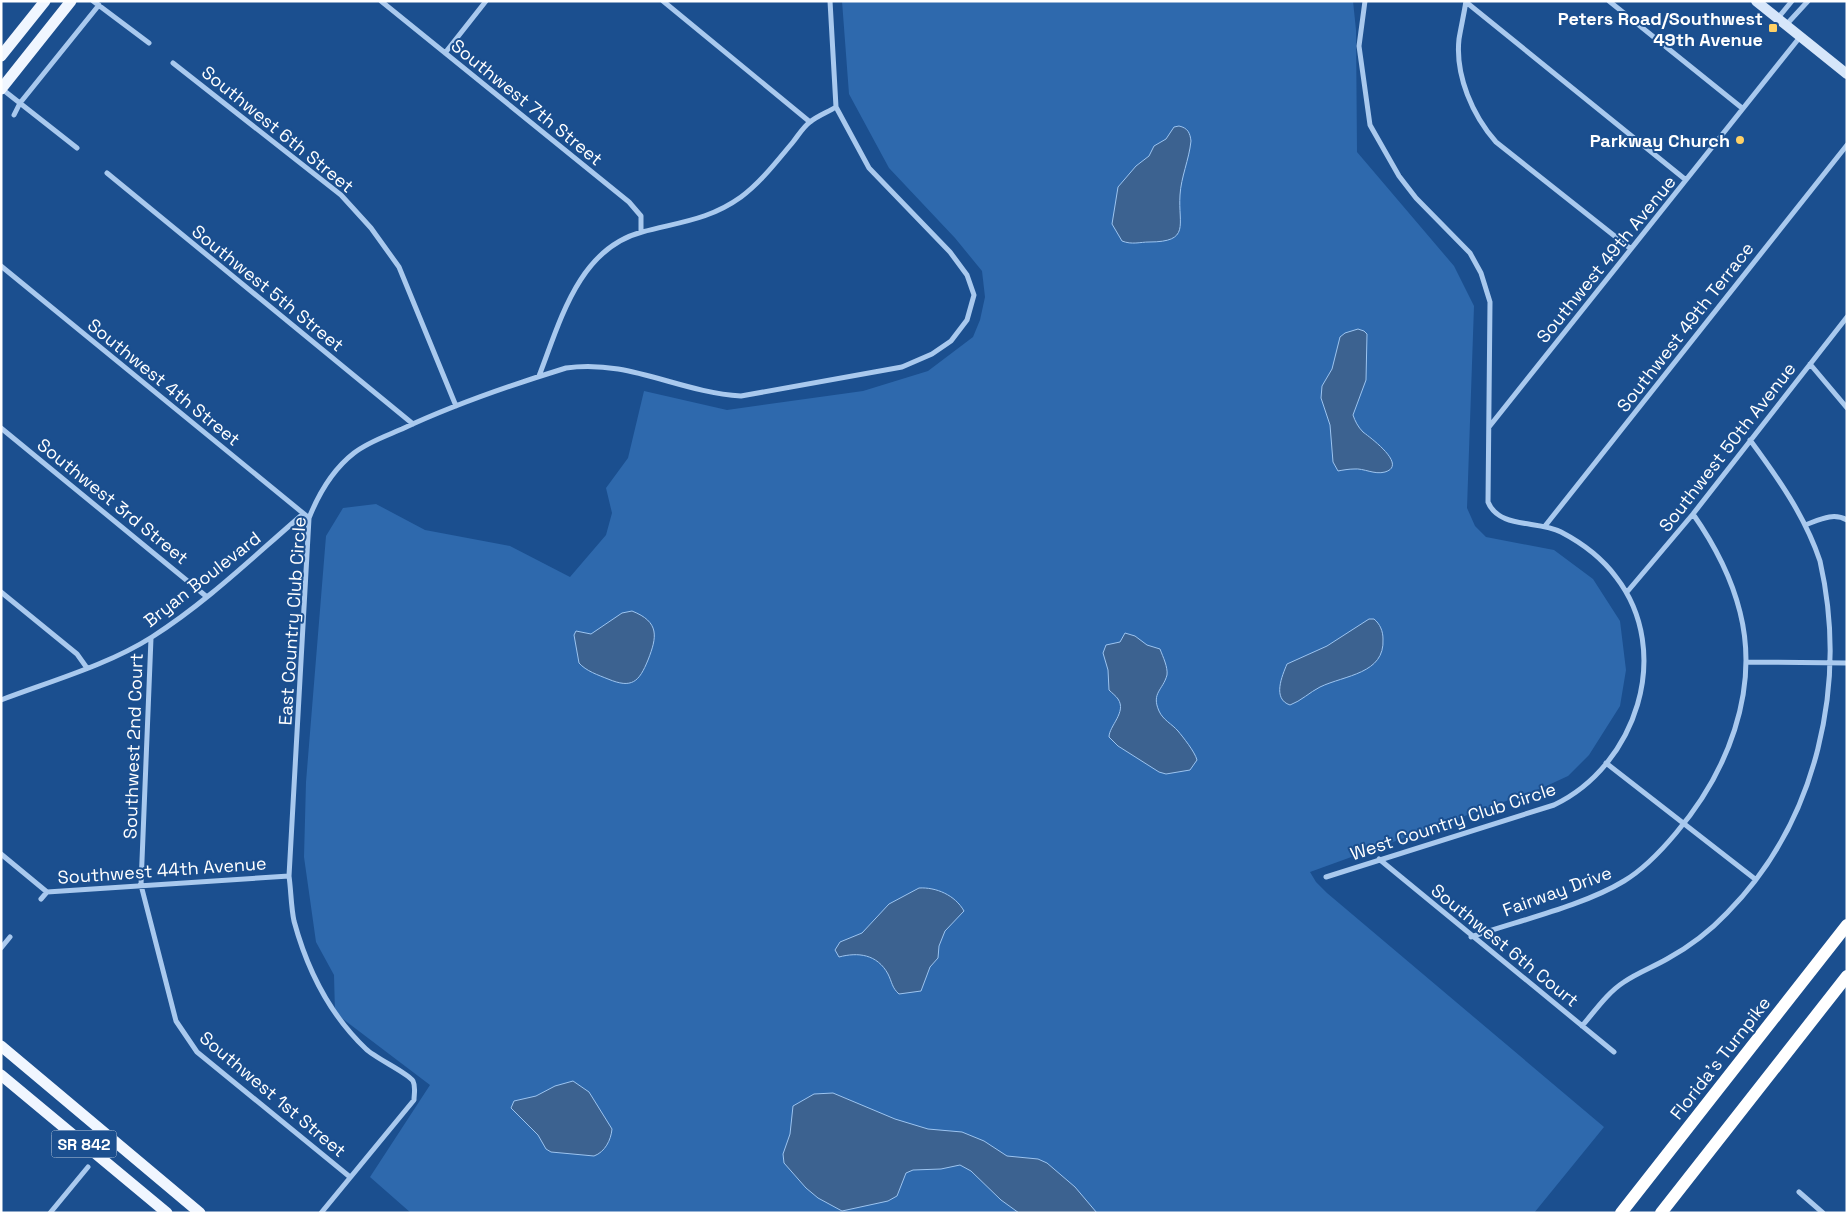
<svg xmlns="http://www.w3.org/2000/svg" width="1848" height="1214" font-family="'Space Grotesk',sans-serif">
<rect width="100%" height="100%" fill="#1b4f8f"/>
<path fill="#2e69ad" d="M842,1H1353L1356,30L1357,152L1454,266L1474,306L1467,508L1475,526L1486,537L1554,550L1593,579L1620,621L1626,670L1620,706L1589,755L1568,776L1542,788L1310,872L1316,882L1327,893L1604,1127L1534,1213H411L370,1177L430,1085L335,1013L334,975L316,942L304,857L306,782L326,536L343,508L376,504L425,530L510,546L570,577L606,535L612,513L606,488L628,458L644,391L727,410L863,391L928,371L973,337L980,320L985,297L982,271L955,238L889,168L849,94Z"/>
<path fill="#3c6290" stroke="#9cc4f0" d="M1179,126C1188,128 1190,133 1191,141C1189,160 1181,177 1180,195C1178,225 1191,242 1149,242C1140,242 1132,245 1122,241L1112,224L1118,187L1136,166L1149,156L1154,146L1166,139L1174,127Z
M1358,329L1364,331L1367,334L1366,380L1353,415C1355,421 1358,427 1363,432C1368,436 1409,465 1385,472C1374,475 1364,468 1354,469C1349,469 1343,470 1338,471L1333,462L1330,425L1321,398L1322,386L1332,369L1340,337L1345,333Z
M632,611C660,622 657,637 648,660C639,682 632,689 608,679C598,675 586,671 579,663L574,635L576,631L591,634L622,613Z
M1369,619H1374C1380,624 1383,631 1383,639C1385,674 1345,675 1320,687C1310,692 1301,701 1290,705C1272,699 1282,676 1287,664L1327,646Z
M1125,633L1135,636L1147,645L1160,649C1163,657 1168,667 1167,675C1163,690 1151,693 1159,711C1163,720 1172,724 1178,731C1183,737 1195,752 1197,760L1190,770L1166,774L1159,772L1118,746L1109,737C1109,726 1127,712 1118,699C1116,696 1112,693 1109,690L1108,670L1103,653L1106,645L1120,642Z
M919,888C936,887 955,895 964,911L945,931L939,946L938,958L930,967L921,991L899,994C892,988 892,982 888,974C877,954 858,952 839,957L835,950L840,942L862,933L889,904Z
M573,1081L589,1092L612,1129C611,1140 605,1152 594,1156L551,1152L546,1149L538,1135L511,1108L514,1101L536,1096L555,1086Z
M833,1093L895,1119L928,1129L962,1132L984,1141L1007,1156L1038,1159L1047,1163L1075,1187L1097,1213H1019L1001,1200L971,1171L960,1165L941,1169L913,1170L906,1173L897,1196L888,1201L842,1211L818,1198L806,1188L784,1163L783,1154L790,1134L793,1106L814,1094Z"/>
<g fill="none" stroke-linecap="round" stroke-linejoin="round">
<path stroke="#a9c9ee" stroke-width="5" d="M93,1L149,43
M381,1L629,202L641,216V232
M663,1L810,122
M1466,1C1464,14 1461,27 1459,39C1455,76 1473,116 1496,142L1631,249
M1609,1L1742,108
M1466,2L1686,180
M1778,18L1792,1
M1786,25L1808,1
M445,53L486,1
M173,63L341,195L371,228L399,267L456,406
M2,89L77,148
M14,115L20,103L99,5
M107,173L413,424
M1,266L309,518
M1810,364L1847,408
M539,376C560,322 578,249 642,232C679,222 709,220 741,197C761,182 777,161 793,142C798,136 803,127 810,122C817,116 828,112 836,107
M1489,427L1800,37
M1,428L207,597
M1805,525C1819,520 1833,512 1847,520
M1545,526L1847,145
M1,592L77,654L87,668
M1627,592L1693,514L1847,317
M151,638L141,885L176,1021L197,1052L350,1177
M1746,662L1847,663
M1,700C51,681 108,665 152,637C207,602 254,556 303,514
M1606,763L1755,879
M1,854L47,892
M1379,859L1614,1052
M1326,877L1554,805C1636,766 1674,652 1616,577C1602,558 1582,543 1561,532C1538,520 1499,529 1488,502L1490,302L1481,273L1470,253L1416,198L1399,176L1370,125L1359,46L1365,1
M41,899L47,892L289,876
M1471,937C1517,921 1583,906 1624,881C1644,869 1661,851 1676,833C1727,773 1760,691 1740,612C1731,576 1714,544 1693,514
M1,948L10,937
M1582,1026C1595,1011 1607,993 1624,982C1637,973 1653,967 1667,959C1689,947 1710,931 1727,913C1817,822 1848,685 1820,561C1805,516 1778,478 1750,440
M1799,1192L1823,1213
M50,1213L88,1167
M321,1213L414,1100C414,1094 416,1087 413,1081C408,1073 375,1058 366,1049C329,1014 307,969 294,921C291,907 291,890 289,876L309,518C319,493 332,470 354,453C368,442 386,436 402,429C455,404 511,385 566,368C629,359 678,392 741,396L902,367L932,354L951,341L967,320L974,295L967,275L950,252L869,168L836,107L830,1"/>
<path stroke="#d6e6fa" stroke-width="10" d="M1756,1L1847,74"/>
<path stroke="#f0f6ff" stroke-width="11" d="M1,56L45,1
M1,89L71,1
M1,1046L200,1213
M1,1075L167,1213"/>
<path stroke="#fff" stroke-width="12" d="M1621,1213L1847,925
M1661,1213L1847,976"/>
</g>
<g fill="#ffd166" stroke="#1b4f8f" stroke-width="2">
<rect x="1768" y="23" width="10" height="10" rx="2.5"/>
<circle cx="1740" cy="140" r="5"/>
</g>
<g text-anchor="middle" dominant-baseline="central" stroke-width="4" stroke-linejoin="round" paint-order="stroke">
<rect fill="#1b4f8f" stroke="#bbcadd" stroke-width="1" x="51.5" y="1130.5" width="65" height="27" rx="4"/>
<g font-size="16" font-weight="bold" fill="#fff">
<text x="84" y="1144">SR 842</text>
</g>
<g font-size="18" font-weight="bold" fill="#fff" stroke="#1b4f8f" text-anchor="end">
<text x="1763" y="18">Peters Road/Southwest<tspan x="1763" dy="21">49th Avenue</tspan></text>
<text x="1730" y="140">Parkway Church</text>
</g>
<g font-size="18" fill="#fff" stroke="#1b4f8f">
<text transform="translate(527 102) rotate(39)">Southwest 7th Street</text>
<text transform="translate(278 129) rotate(39)">Southwest 6th Street</text>
<text transform="translate(1606 259) rotate(-51)">Southwest 49th Avenue</text>
<text transform="translate(268 288) rotate(39)">Southwest 5th Street</text>
<text transform="translate(1685 327) rotate(-52)">Southwest 49th Terrace</text>
<text transform="translate(164 382) rotate(39)">Southwest 4th Street</text>
<text transform="translate(1727 447) rotate(-52)">Southwest 50th Avenue</text>
<text transform="translate(113 501) rotate(39)">Southwest 3rd Street</text>
<text transform="translate(202 579) rotate(-38)">Bryan Boulevard</text>
<text transform="translate(292 621) rotate(-86)">East Country Club Circle</text>
<text transform="translate(133 746) rotate(-88)">Southwest 2nd Court</text>
<text transform="translate(1453 821) rotate(-18)">West Country Club Circle</text>
<text transform="translate(162 870) rotate(-4)">Southwest 44th Avenue</text>
<text transform="translate(1557 891) rotate(-20)">Fairway Drive</text>
<text transform="translate(1505 945) rotate(39)">Southwest 6th Court</text>
<text transform="translate(1720 1058) rotate(-52)">Florida's Turnpike</text>
<text transform="translate(273 1094) rotate(40)">Southwest 1st Street</text>
</g>
</g>
<rect width="1848" height="1214" fill="none" stroke="#ffffff" stroke-width="5"/>
</svg>
